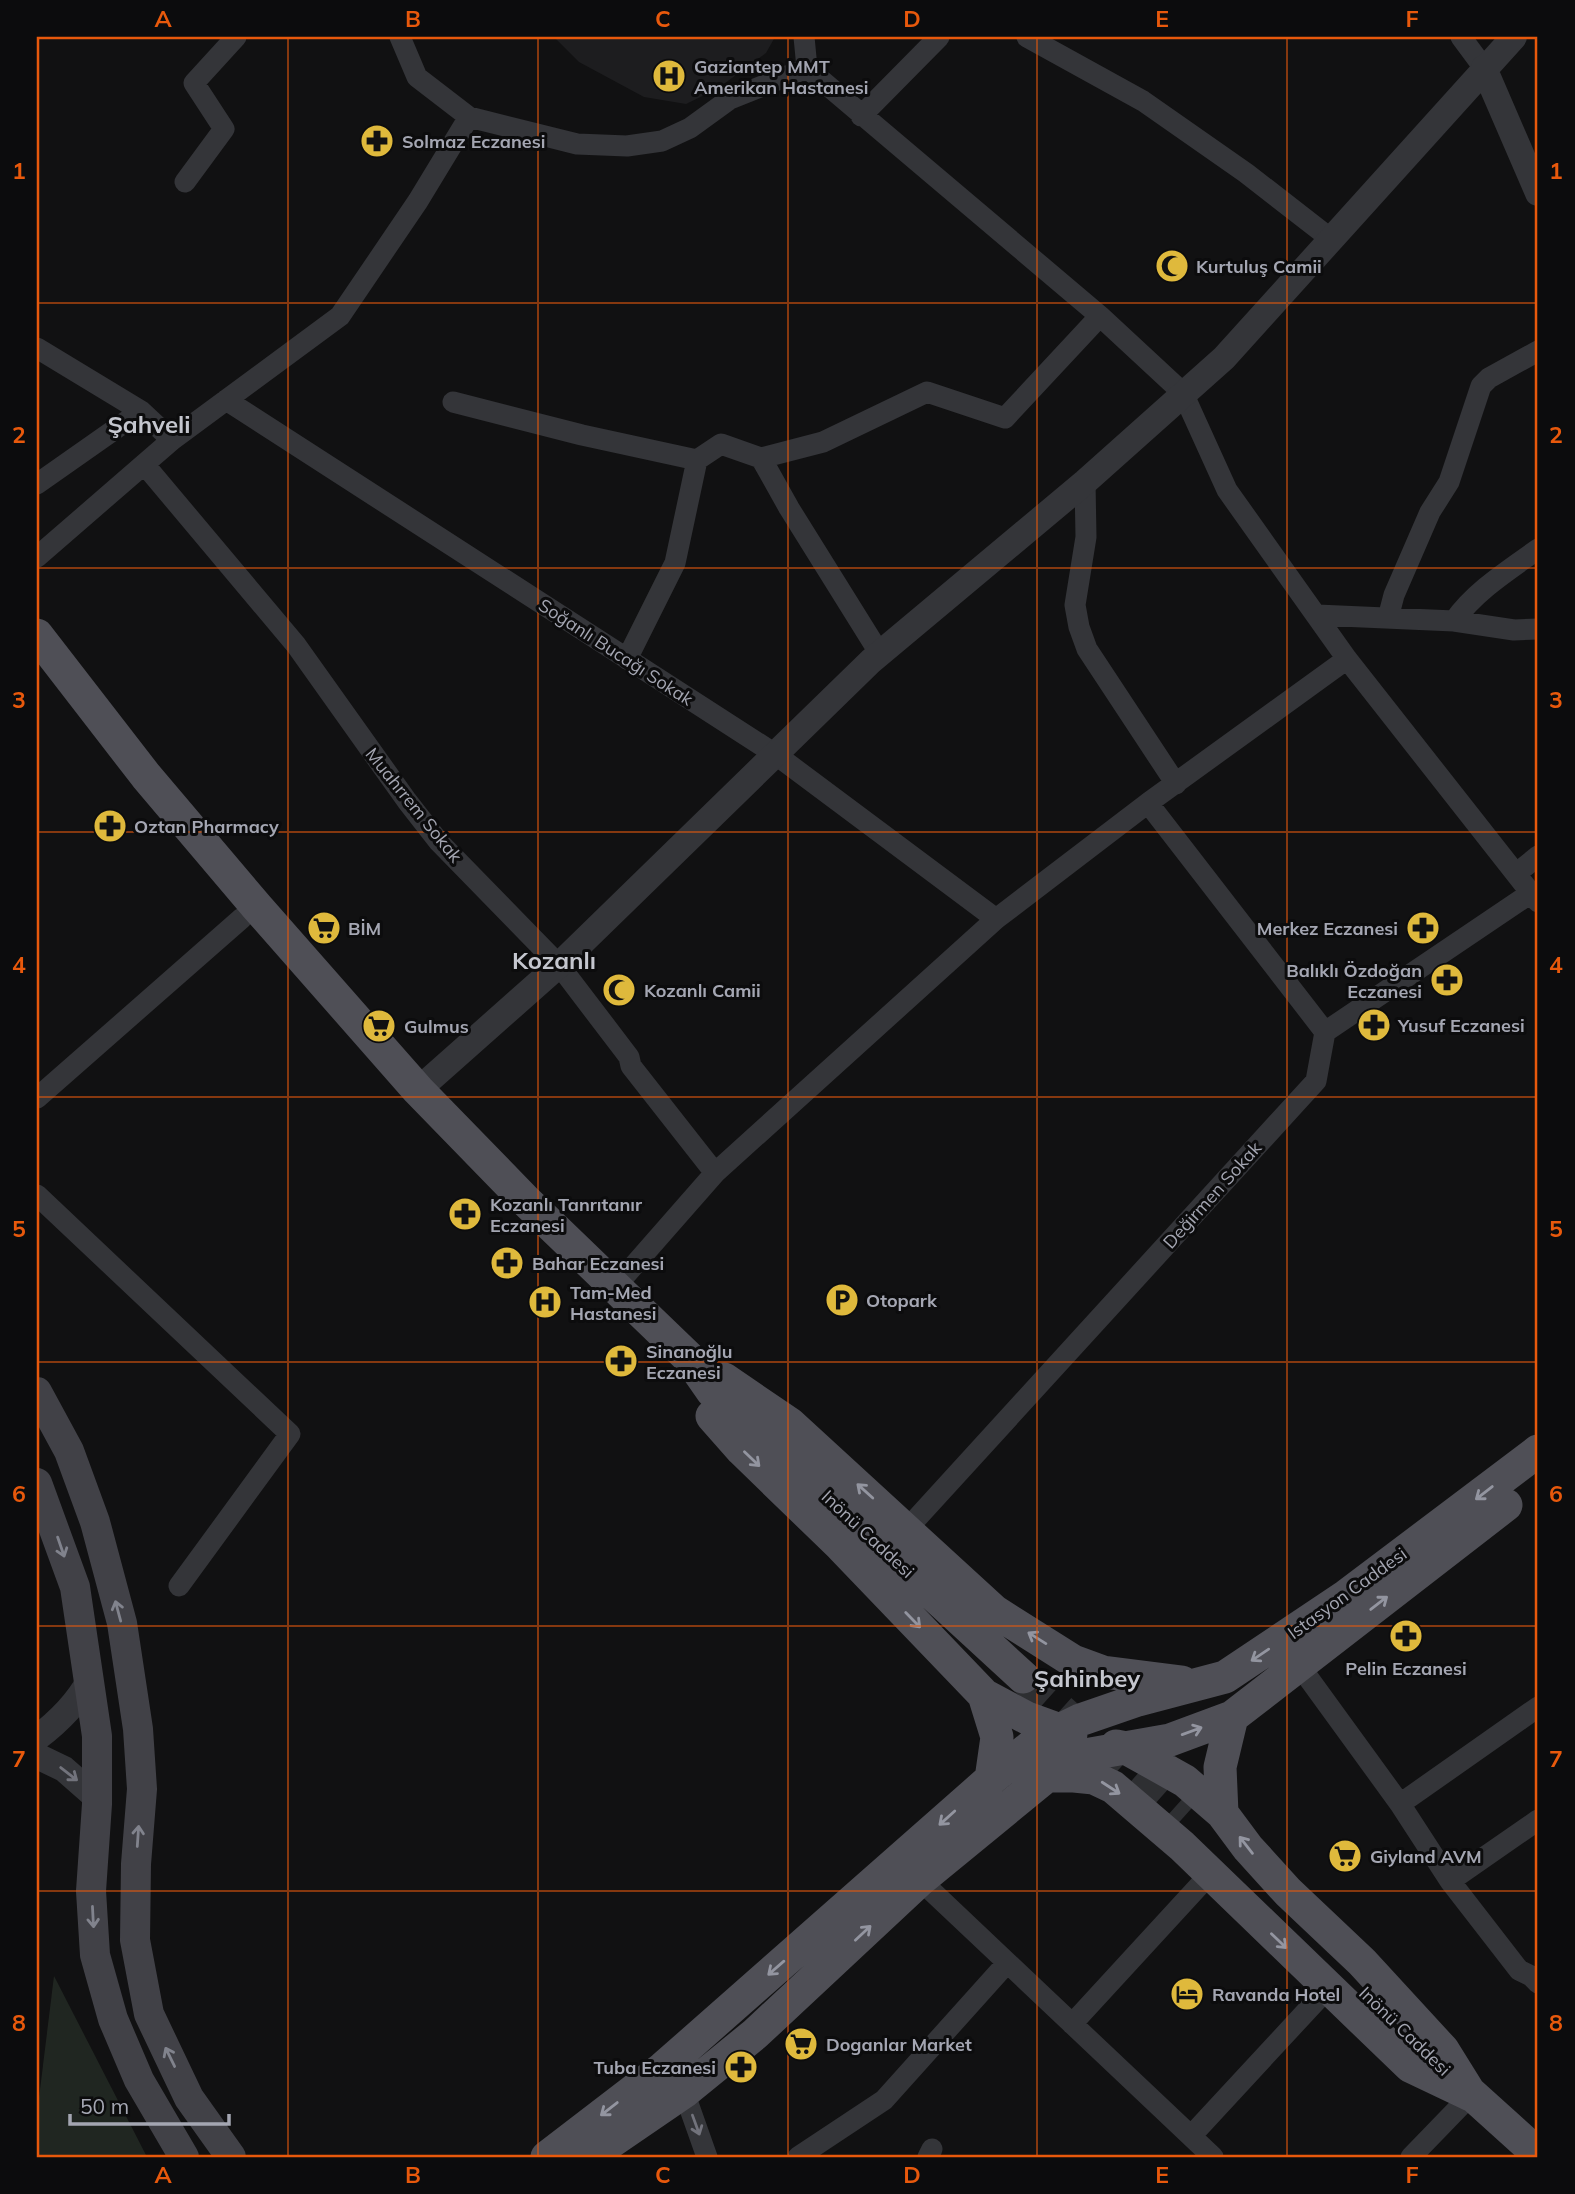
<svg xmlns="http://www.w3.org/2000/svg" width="1575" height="2194" font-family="Mulish,sans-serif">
<rect width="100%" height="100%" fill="#111112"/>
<path fill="#1d1d1f" d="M554,37H775L766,53L717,89L686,104L644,97L579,62Z"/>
<path fill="#202621" d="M54,1976L147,2157H37V2114Z"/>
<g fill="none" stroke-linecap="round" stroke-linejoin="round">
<path stroke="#2e2f32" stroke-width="33" stroke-dasharray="33 17" stroke-linecap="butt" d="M1023,1677L1182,1819"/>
<path stroke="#343539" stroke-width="21" d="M400,37L417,77L469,117L577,144L627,146L662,141L690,128L730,99L807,68
M804,37L807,68L1100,316L1183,393L1227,490L1347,659L1538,902
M1027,37L1143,101L1246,173L1331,239
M1461,37L1484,68
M861,116L939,37
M185,182L224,129L194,83L236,37
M37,348L141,411L172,440
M226,400L775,754L996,919
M453,402L582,435L697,460L721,444L761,458L823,442L927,392L1005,418L1100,316
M761,458L789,508L880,654
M144,464L296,645L407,801L439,842L559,965L629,1057L631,1066L715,1173
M1085,482L1086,537L1075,605L1079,627L1087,649L1176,784
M37,484L141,411
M37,557L172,440L340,316L418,201L469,117
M1317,615L1454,621L1514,630L1538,629
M1388,618L1394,595L1430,512L1449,482L1481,386L1489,378L1538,351
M1454,621C1475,591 1509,570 1538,549
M627,659L675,563L697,460
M1148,803L1325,1032
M1517,873L1538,856
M37,1098L242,918
M37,1195L290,1434L179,1586
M615,1287L715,1173L996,919L1148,803L1347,659
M906,1530L1316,1081L1325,1032L1531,893
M1299,1665L1400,1804L1450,1881L1519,1970L1531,1976L1538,1983
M1400,1804L1538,1707
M920,1880L1213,2157
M1450,1881L1538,1820
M1072,2024L1209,1875
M678,2085L684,2092L707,2157
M1191,2136L1328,1988
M798,2157L884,2100L1007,1963
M928,2157L932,2149
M1411,2157L1471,2095"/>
<path stroke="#343539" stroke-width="26" d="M1484,68L1538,193
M418,1090L559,965L871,661L1085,482L1224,358L1514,37
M37,1738C58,1722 76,1705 89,1681
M37,1756L64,1769L97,1798"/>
<path stroke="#414147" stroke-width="30" d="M37,1392L69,1451L95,1522L122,1623L138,1729L142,1789L136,1864L135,1940L149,2014L189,2098L231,2157
M37,1483L75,1587L97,1736V1804L91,1891L95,1955L113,2019L139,2080L184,2157"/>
<path stroke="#4f4f56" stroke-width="33" d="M37,635L146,776L257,907L418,1090L527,1202L689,1358L712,1391L1023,1677
M724,1379L790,1424L994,1611L1073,1661L1103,1672L1182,1682
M712,1416L742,1450L841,1546L984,1695L1027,1718L1071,1734
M984,1695L997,1737L991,1779
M1232,1717L1220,1767L1222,1813L1248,1848L1288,1892L1362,1962L1443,2050L1471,2095
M1116,1746L1126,1748L1185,1781L1222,1813
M1046,1776H1074L1094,1778L1113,1787L1182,1846L1410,2066L1471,2095
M1457,2081L1538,2154
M547,2157L663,2068L991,1779L1039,1740L1080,1720L1138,1700L1225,1677L1346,1596L1538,1451
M589,2157L684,2092L755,2034L920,1880L1059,1766L1085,1755L1170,1740L1232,1717L1506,1505"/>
</g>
<defs><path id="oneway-shaft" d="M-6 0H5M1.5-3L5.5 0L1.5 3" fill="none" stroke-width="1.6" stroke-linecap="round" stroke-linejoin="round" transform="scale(1.75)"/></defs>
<g stroke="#9395a0">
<use href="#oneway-shaft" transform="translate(752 1459) rotate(44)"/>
<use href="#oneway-shaft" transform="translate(865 1491) rotate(-138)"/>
<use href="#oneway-shaft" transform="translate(1484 1493) rotate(142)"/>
<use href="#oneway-shaft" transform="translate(1379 1603) rotate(-38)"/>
<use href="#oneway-shaft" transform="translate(913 1620) rotate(46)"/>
<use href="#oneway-shaft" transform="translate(1037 1638) rotate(-148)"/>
<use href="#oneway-shaft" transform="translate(1260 1655) rotate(146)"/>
<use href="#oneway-shaft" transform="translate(1192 1731) rotate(-20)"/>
<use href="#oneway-shaft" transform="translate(1111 1788) rotate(33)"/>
<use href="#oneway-shaft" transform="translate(947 1818) rotate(138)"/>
<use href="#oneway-shaft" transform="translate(1246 1845) rotate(-128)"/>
<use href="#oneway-shaft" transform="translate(863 1933) rotate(-43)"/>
<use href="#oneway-shaft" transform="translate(1279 1941) rotate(44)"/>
<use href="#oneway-shaft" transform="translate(776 1968) rotate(139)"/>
<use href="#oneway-shaft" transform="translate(609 2109) rotate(142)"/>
</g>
<g stroke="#81838d">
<use href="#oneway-shaft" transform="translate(61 1547) rotate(71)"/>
<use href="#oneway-shaft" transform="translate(118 1611) rotate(-105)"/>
<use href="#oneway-shaft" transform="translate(138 1836) rotate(-86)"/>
<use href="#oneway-shaft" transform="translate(93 1917) rotate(87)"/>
<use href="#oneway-shaft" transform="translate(170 2057) rotate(-116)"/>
</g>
<g stroke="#72737c">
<use href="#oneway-shaft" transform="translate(69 1774) rotate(38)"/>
<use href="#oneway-shaft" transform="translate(696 2125) rotate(70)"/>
</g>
<path fill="none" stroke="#e8590c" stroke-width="2" stroke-opacity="0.55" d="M288,37V2157M538,37V2157M788,37V2157M1037,37V2157M1287,37V2157M37,303H1538M37,568H1538M37,832H1538M37,1097H1538M37,1362H1538M37,1626H1538M37,1891H1538"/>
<defs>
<symbol id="hospital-disc" viewBox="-11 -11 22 22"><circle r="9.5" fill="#dfb93c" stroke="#0c0c0d"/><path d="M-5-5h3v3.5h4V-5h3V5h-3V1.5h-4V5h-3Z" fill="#111"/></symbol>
<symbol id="pharmacy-disc" viewBox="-11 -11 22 22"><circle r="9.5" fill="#dfb93c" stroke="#0c0c0d"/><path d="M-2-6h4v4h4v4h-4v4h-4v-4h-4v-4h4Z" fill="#111"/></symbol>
<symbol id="mosque-disc" viewBox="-11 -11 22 22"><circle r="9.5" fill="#dfb93c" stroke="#0c0c0d"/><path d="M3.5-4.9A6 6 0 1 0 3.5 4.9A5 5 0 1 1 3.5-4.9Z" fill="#111"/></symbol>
<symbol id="supermarket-disc" viewBox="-11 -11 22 22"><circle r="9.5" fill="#dfb93c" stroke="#0c0c0d"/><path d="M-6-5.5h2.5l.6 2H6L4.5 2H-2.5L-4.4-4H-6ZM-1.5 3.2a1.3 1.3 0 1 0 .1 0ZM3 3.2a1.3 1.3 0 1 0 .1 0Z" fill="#111"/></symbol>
<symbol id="parking-disc" viewBox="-11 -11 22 22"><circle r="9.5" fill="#dfb93c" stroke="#0c0c0d"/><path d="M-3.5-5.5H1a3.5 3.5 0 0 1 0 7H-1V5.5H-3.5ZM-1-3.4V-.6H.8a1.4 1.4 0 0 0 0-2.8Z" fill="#111"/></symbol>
<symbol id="hotel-disc" viewBox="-11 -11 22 22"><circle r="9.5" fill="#dfb93c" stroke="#0c0c0d"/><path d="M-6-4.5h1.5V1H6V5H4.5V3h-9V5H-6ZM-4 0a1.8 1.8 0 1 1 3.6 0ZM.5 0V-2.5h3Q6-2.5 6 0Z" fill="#111"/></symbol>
</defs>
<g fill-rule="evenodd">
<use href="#hospital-disc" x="650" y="57" width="38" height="38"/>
<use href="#pharmacy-disc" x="358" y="122" width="38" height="38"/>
<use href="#mosque-disc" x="1153" y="247" width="38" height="38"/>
<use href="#pharmacy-disc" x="91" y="807" width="38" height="38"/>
<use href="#supermarket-disc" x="305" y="909" width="38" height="38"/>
<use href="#pharmacy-disc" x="1404" y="909" width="38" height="38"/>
<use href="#pharmacy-disc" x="1428" y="961" width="38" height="38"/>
<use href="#mosque-disc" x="600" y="971" width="38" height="38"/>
<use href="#pharmacy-disc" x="1355" y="1006" width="38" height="38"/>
<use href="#supermarket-disc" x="360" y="1007" width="38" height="38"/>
<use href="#pharmacy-disc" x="446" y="1195" width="38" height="38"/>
<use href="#pharmacy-disc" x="488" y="1244" width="38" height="38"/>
<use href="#parking-disc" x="823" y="1281" width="38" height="38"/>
<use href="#hospital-disc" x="526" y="1283" width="38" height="38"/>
<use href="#pharmacy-disc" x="602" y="1342" width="38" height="38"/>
<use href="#pharmacy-disc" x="1387" y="1617" width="38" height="38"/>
<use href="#supermarket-disc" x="1326" y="1837" width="38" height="38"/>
<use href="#hotel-disc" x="1168" y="1975" width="38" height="38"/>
<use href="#supermarket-disc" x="782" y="2025" width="38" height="38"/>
<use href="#pharmacy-disc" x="722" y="2048" width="38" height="38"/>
</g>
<g text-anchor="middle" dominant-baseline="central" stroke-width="6" stroke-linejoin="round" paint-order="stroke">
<g font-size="18" font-weight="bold" fill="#a4a6b2" stroke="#0c0c0d" text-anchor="start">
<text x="694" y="66">Gaziantep MMT<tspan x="694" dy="21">Amerikan Hastanesi</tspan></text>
<text x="402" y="141">Solmaz Eczanesi</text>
<text x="1196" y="266">Kurtuluş Camii</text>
<text x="134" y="826">Oztan Pharmacy</text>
<text x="348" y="928">BİM</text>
<text x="1398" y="928" text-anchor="end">Merkez Eczanesi</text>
<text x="1422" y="970" text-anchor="end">Balıklı Özdoğan<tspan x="1422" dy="21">Eczanesi</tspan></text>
<text x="644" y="990">Kozanlı Camii</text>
<text x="1398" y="1025">Yusuf Eczanesi</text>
<text x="404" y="1026">Gulmus</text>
<text x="490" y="1204">Kozanlı Tanrıtanır<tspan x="490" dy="21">Eczanesi</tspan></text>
<text x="532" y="1263">Bahar Eczanesi</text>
<text x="570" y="1292">Tam-Med<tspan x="570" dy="21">Hastanesi</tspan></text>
<text x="866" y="1300">Otopark</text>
<text x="646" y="1351">Sinanoğlu<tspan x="646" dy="21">Eczanesi</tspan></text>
<text x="1406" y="1668" text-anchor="middle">Pelin Eczanesi</text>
<text x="1370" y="1856">Giyland AVM</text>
<text x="1212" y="1994">Ravanda Hotel</text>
<text x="826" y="2044">Doganlar Market</text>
<text x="716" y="2067" text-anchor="end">Tuba Eczanesi</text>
</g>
<g font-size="18" fill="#a4a6b2" stroke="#0c0c0d">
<text transform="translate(616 652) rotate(33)">Soğanlı Bucağı Sokak</text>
<text transform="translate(414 805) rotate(51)">Muahrrem Sokak</text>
<text transform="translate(1212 1195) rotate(-48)">Değirmen Sokak</text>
<text transform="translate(868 1534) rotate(43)">Inönü Caddesi</text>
<text transform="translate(1347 1593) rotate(-36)">Istasyon Caddesi</text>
<text transform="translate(1405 2031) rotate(44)">Inönü Caddesi</text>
</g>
<g font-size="24" font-weight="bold" fill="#c4c6ce" stroke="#0c0c0d">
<text x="149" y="424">Şahveli</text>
<text x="554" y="960">Kozanlı</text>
<text x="1087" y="1678">Şahinbey</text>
</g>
</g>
<rect width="1575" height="2194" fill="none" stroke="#0c0c0d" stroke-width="77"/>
<path d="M70 2114v10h159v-10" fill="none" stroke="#a4a6b2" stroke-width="3.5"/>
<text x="80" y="2114" font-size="21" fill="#a4a6b2" stroke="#0c0c0d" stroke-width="5" paint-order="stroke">50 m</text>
<rect x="38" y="38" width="1498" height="2118" fill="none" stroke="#e8590c" stroke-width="2.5"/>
<g font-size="23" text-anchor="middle" font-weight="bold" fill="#e8590c">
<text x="163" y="27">A</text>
<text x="413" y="27">B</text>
<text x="663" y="27">C</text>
<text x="912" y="27">D</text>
<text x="1162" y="27">E</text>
<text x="1412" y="27">F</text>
<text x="19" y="179">1</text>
<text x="1556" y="179">1</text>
<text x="19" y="443">2</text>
<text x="1556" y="443">2</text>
<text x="19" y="708">3</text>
<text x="1556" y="708">3</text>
<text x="19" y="973">4</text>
<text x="1556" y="973">4</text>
<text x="19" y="1237">5</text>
<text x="1556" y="1237">5</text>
<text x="19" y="1502">6</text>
<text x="1556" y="1502">6</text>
<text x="19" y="1767">7</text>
<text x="1556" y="1767">7</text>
<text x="19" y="2031">8</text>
<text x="1556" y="2031">8</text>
<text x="163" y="2183">A</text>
<text x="413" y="2183">B</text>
<text x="663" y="2183">C</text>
<text x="912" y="2183">D</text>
<text x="1162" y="2183">E</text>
<text x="1412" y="2183">F</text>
</g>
</svg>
